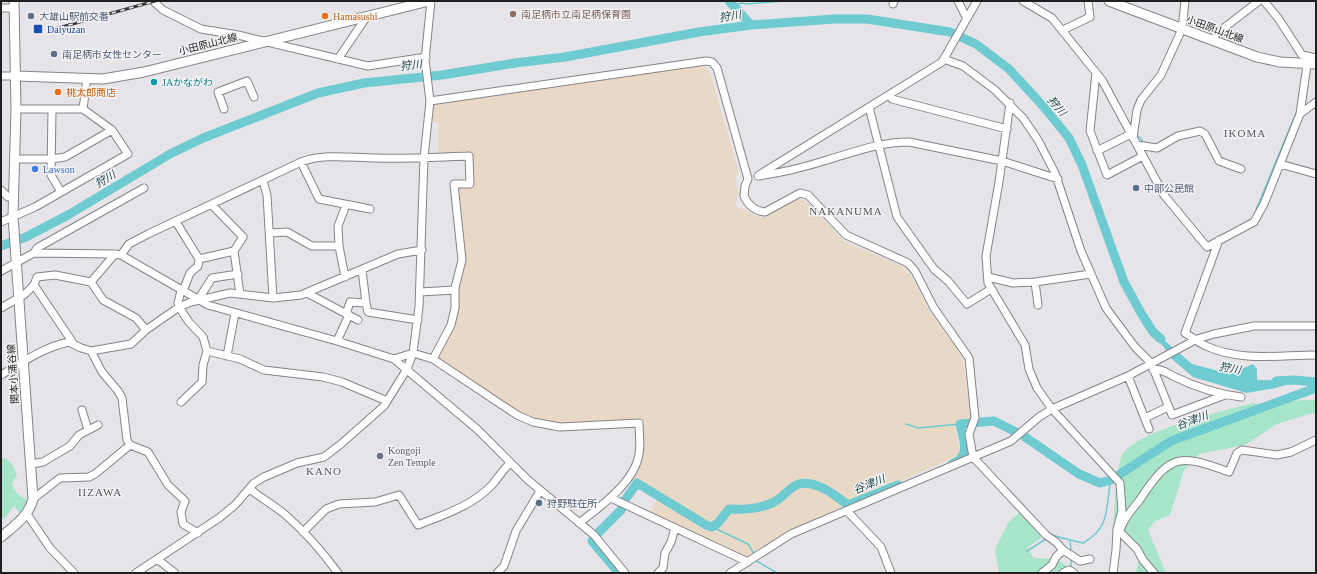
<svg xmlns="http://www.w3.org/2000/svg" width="1317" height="574" font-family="'Times New Roman','Noto Sans JP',serif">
<rect width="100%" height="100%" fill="#e6e4e8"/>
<path fill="#e8d9c6" d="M702,66L706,67L711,76L739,172L735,180L739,193L735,206L762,218L794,200L804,199L845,242L904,267L912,277L928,309L962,356L971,419L967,421L954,423L960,451L957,456L788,531L746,558L650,513L659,494L631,477L642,424L557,425L526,417L475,384L459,371L436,359L453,324L457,291L464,259L456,188L459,186H473L472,152L438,153V122H431V120H433V108L437,103Z"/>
<path fill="#a6e5c7" d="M1303,400H1316V412L1277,424L1245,445L1199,454L1184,470L1170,515L1155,521L1148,530L1166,573H1136L1141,549L1131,538L1122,541C1110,532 1114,516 1115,502C1116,489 1117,464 1123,454C1138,430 1224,411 1253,403L1262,405Z
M1,458L7,459L12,464L17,475L12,483C12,490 23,500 30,501L21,514L14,506L4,519L1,518Z
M1021,511L1042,537L1027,548L1034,558L1056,559L1078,573H999L995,549L1008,523Z"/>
<path fill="#6dcbd1" d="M1151,329L1192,364L1230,374L1253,364L1257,369V380L1299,381L1275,388L1247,393L1193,377L1172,359Z"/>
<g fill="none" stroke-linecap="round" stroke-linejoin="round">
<path stroke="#6dcbd1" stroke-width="1.5" d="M733,6L742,3L746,4L784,1
M1067,31L1090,60
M1106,80L1115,96
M1136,134L1142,140L1143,144
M1256,210L1296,113
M906,424L918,428L960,424
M712,527L748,544L754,554
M1052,535L1070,540
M1027,551L1046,539
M1071,551L1070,540L1083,543C1112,527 1105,506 1111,480
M1071,559V569
M755,560L777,573"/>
<path stroke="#6dcbd1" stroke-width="9" d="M729,1L751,25
M1,246L26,237L68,215L170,154L203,138L318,93L364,83L442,75L515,63L565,57L699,32L751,25L834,19H867L950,32L976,44L1009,69L1043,106L1069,138L1082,165L1124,282L1141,313L1153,332L1161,339
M1276,381L1294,380L1316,382
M1025,437L1079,474L1100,483L1111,480L1171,441L1316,388
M952,464C972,456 963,440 960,424L994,421L1016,432
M597,534L621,510L625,500L637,483L706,525L712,527L718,523L729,509C744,510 758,509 772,503C790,495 791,476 818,486C828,489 838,498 847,504H851L898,485
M592,541L619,573"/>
<defs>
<path id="minor" d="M153,1L163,10L201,29L238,35L368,66L426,57
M958,1L966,17
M1023,1L1052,18L1102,80L1164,195L1207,247L1254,222L1264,204L1300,114L1307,65
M1264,1L1278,18L1302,55L1316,58
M893,4L894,1
M1,8H14
M1063,30L1090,17L1088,1
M1216,34L1259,1
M338,59L367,16
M944,59L963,66L995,90L1023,118L1038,140L1055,173L1081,251L1106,308L1135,347L1151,363L1172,415L1225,395
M1096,73L1090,131L1107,175L1143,156
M1,76H16
M889,95L892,99L1007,129
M430,101L706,61L712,62L717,68L748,179L745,186L744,196C748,205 755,211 765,212L800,193L808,195L846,235L908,263L915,271L934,308L969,358L975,418L969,434L973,457L1046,535L1056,542L1063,550L1056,557L1052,565L1042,573
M1010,103L999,182L986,256L988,283L1025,345L1029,369L1037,388L1052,409L1120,483L1122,511L1117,529L1137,549L1143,560L1154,573
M869,107L897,217L934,269L948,281L967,304L991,289
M83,109L87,78
M224,109L218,92L247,81L254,97
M52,110L51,175L61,192
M1300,114L1316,102
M1133,138L1137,110L1141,100L1161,75L1182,29L1185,1
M1137,145L1157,148L1178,136L1200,131L1205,134L1219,161L1241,169
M1097,151L1131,134
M15,159H51L65,157L112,130
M301,162L319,199L370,209
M1280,164L1316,174
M759,175L942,62L977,1
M758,176C781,173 805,167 827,160C854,152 880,142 909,142L1002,161L1058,179
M263,181L267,195L273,298
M1,190L8,197H13
M1,222L35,207L128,154L112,130L83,109H16
M176,222L199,259
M270,233L287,232L312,246H339
M1219,240L1185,333C1192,337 1199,343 1206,346C1241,362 1279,355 1316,355
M234,251L240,294
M34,253L37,248L144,188
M121,255L129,244L148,234L301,162C325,153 351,158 377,158C407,159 438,157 469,156L470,184H454L462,260L455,288V308L451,325L433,359
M362,270L366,303
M1,271L34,253L115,254L121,255L208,305L337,341L394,359L478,430L528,480L594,535L625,573
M345,277L339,246L338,226L346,205
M988,277L1013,283L1035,282L1091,274
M91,282L115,254
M1035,282L1038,305
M34,285L73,343
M181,290L178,303L179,307L189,322L203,337L207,351
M183,291L190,273L198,266L199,259L234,251L243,237L212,205
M420,292L455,290
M307,293L358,320
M198,300L212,278L238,274
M1,308L25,294L34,285L37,277L55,275L91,282L103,300L136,318L146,330
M346,314L350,302L366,303L368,312L418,320
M337,341L349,315
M91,351L102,372L118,391L122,398L127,440L130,445L148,452L168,485L185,501L181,512L183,524L198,533
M227,356L235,313
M394,359L413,353L433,359L517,415L533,422L560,427L639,423C639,433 641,445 639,454C635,482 600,507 579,523
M1153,370C1161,368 1167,373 1173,376C1195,387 1217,394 1241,397
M1,375C23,362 44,347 69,342L81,348L91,351L131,344L146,330L179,307L191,302L230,293L273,298L301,295L398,254L422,250
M1128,376L1149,429
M181,402L202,382L203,365L207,351L240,359L264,370L323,377L342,382L387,401
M82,410L88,430
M1145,418L1168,407
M31,464L43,462L70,446L79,435L98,425
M250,489C263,500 278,507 290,519C308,535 324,554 338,573
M611,498L748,562
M33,499L60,478L89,477L95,474L130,445
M847,511L881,547L891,573
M27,514L50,548L74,573
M1121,528C1124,517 1135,507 1141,498C1171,453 1180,454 1229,472L1237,453L1242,450L1277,455L1291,452L1316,440
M303,532L326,509L339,504L375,502L399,495L418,525C443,515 472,506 492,485C498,478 503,470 510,463
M1063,550L1080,561L1090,559
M157,559L175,573
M136,573L219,518L235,505L254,483L264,477L297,463L324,457L341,444L384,406L407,369L413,353L419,307L424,158L430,101L425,60L431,1
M497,573L504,566L516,531L540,491
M658,573L663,568L665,553L671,542L675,528
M730,573L791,534L1011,441L1039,417L1052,409L1128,376L1197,339L1214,334L1254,326H1316
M1063,573L1069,570L1074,573
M1113,573L1116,550L1117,529"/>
<path id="major" d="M1109,1L1257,57L1280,62L1316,64
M16,76L103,79L144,72L429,1
M1,537C14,526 29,516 33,499L13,216L16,109L14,1"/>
</defs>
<use href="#minor" stroke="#858386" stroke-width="9"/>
<use href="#major" stroke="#858386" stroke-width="11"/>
<use href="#minor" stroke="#fff" stroke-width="7"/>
<use href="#major" stroke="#fff" stroke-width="9"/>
<defs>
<path id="rail" d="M51,30L155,1"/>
</defs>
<use href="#rail" stroke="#383739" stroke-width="3"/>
<use href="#rail" stroke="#f3f2f5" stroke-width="1.5" stroke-dasharray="4.5" stroke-linecap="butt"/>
</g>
<circle fill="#8d6e63" stroke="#f3f2f5" stroke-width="1.5" cx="513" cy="14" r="4"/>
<g fill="#5c6f8a" stroke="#f3f2f5" stroke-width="1.5">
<circle cx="31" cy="16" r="4"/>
<circle cx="54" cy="54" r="4"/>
<circle cx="1136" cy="188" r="4"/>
<circle cx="539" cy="503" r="4"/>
</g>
<g fill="#e8710a" stroke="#f3f2f5" stroke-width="1.5">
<circle cx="325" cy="16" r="4"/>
<circle cx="58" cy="92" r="4"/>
</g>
<rect fill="#1a4fb4" stroke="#f3f2f5" stroke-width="1.5" x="33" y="24" width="10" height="10" rx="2"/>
<circle fill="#0f9aa8" stroke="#f3f2f5" stroke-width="1.5" cx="154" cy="82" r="4"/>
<circle fill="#3f7fe0" stroke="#f3f2f5" stroke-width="1.5" cx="35" cy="169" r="4"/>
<circle fill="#6b7280" stroke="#f3f2f5" stroke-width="1.5" cx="380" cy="456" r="4"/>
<g text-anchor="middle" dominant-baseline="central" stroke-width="3" stroke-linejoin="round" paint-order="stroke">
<g font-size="10" fill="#785e54" stroke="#f3f2f5" text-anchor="start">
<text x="521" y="14">南足柄市立南足柄保育園</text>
</g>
<g font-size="10" fill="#4e5e75" stroke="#f3f2f5" text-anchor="start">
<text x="39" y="16">大雄山駅前交番</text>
<text x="62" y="54">南足柄市女性センター</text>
<text x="1144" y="188">中部公民館</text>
<text x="547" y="503">狩野駐在所</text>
</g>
<g font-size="10" fill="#c56008" stroke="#f3f2f5" text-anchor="start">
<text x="333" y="16">Hamasushi</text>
<text x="66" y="92">桃太郎商店</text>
</g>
<g font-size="10" fill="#164399" stroke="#f3f2f5" text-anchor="start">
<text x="47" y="29">Daiyuzan</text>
</g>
<g font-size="10" fill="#1f1f20" stroke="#f3f2f5">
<text transform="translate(1215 29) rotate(20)">小田原山北線</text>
<text transform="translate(208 44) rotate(-14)">小田原山北線</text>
<text transform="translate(13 374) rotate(-94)">関本小涌谷線</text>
</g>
<g font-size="10" fill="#0d838f" stroke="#f3f2f5" text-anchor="start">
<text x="162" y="82">JAかながわ</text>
</g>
<g font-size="10" fill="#366cbe" stroke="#f3f2f5" text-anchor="start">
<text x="43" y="169">Lawson</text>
</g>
<g font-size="10" fill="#5b616d" stroke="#f3f2f5" text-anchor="start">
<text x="388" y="450">Kongoji<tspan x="388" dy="12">Zen Temple</tspan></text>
</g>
<g font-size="11" font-style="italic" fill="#1e4a4c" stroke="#f3f2f5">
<text transform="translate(730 16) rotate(-10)">狩川</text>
<text transform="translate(411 65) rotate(-7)">狩川</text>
<text transform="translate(1057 106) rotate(49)">狩川</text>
<text transform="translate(105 179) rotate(-31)">狩川</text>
<text transform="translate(1230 368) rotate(10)">狩川</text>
<text transform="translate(1192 420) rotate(-20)">谷津川</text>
<text transform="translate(869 484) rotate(-22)">谷津川</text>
</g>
<g font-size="11" letter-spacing="1" fill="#575659" stroke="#f3f2f5">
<text x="1245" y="133">IKOMA</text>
<text x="846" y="211">NAKANUMA</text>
<text x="324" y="471">KANO</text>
<text x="100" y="492">IIZAWA</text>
</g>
</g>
<rect width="1317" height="574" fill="none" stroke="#1f1f20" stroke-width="4"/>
</svg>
